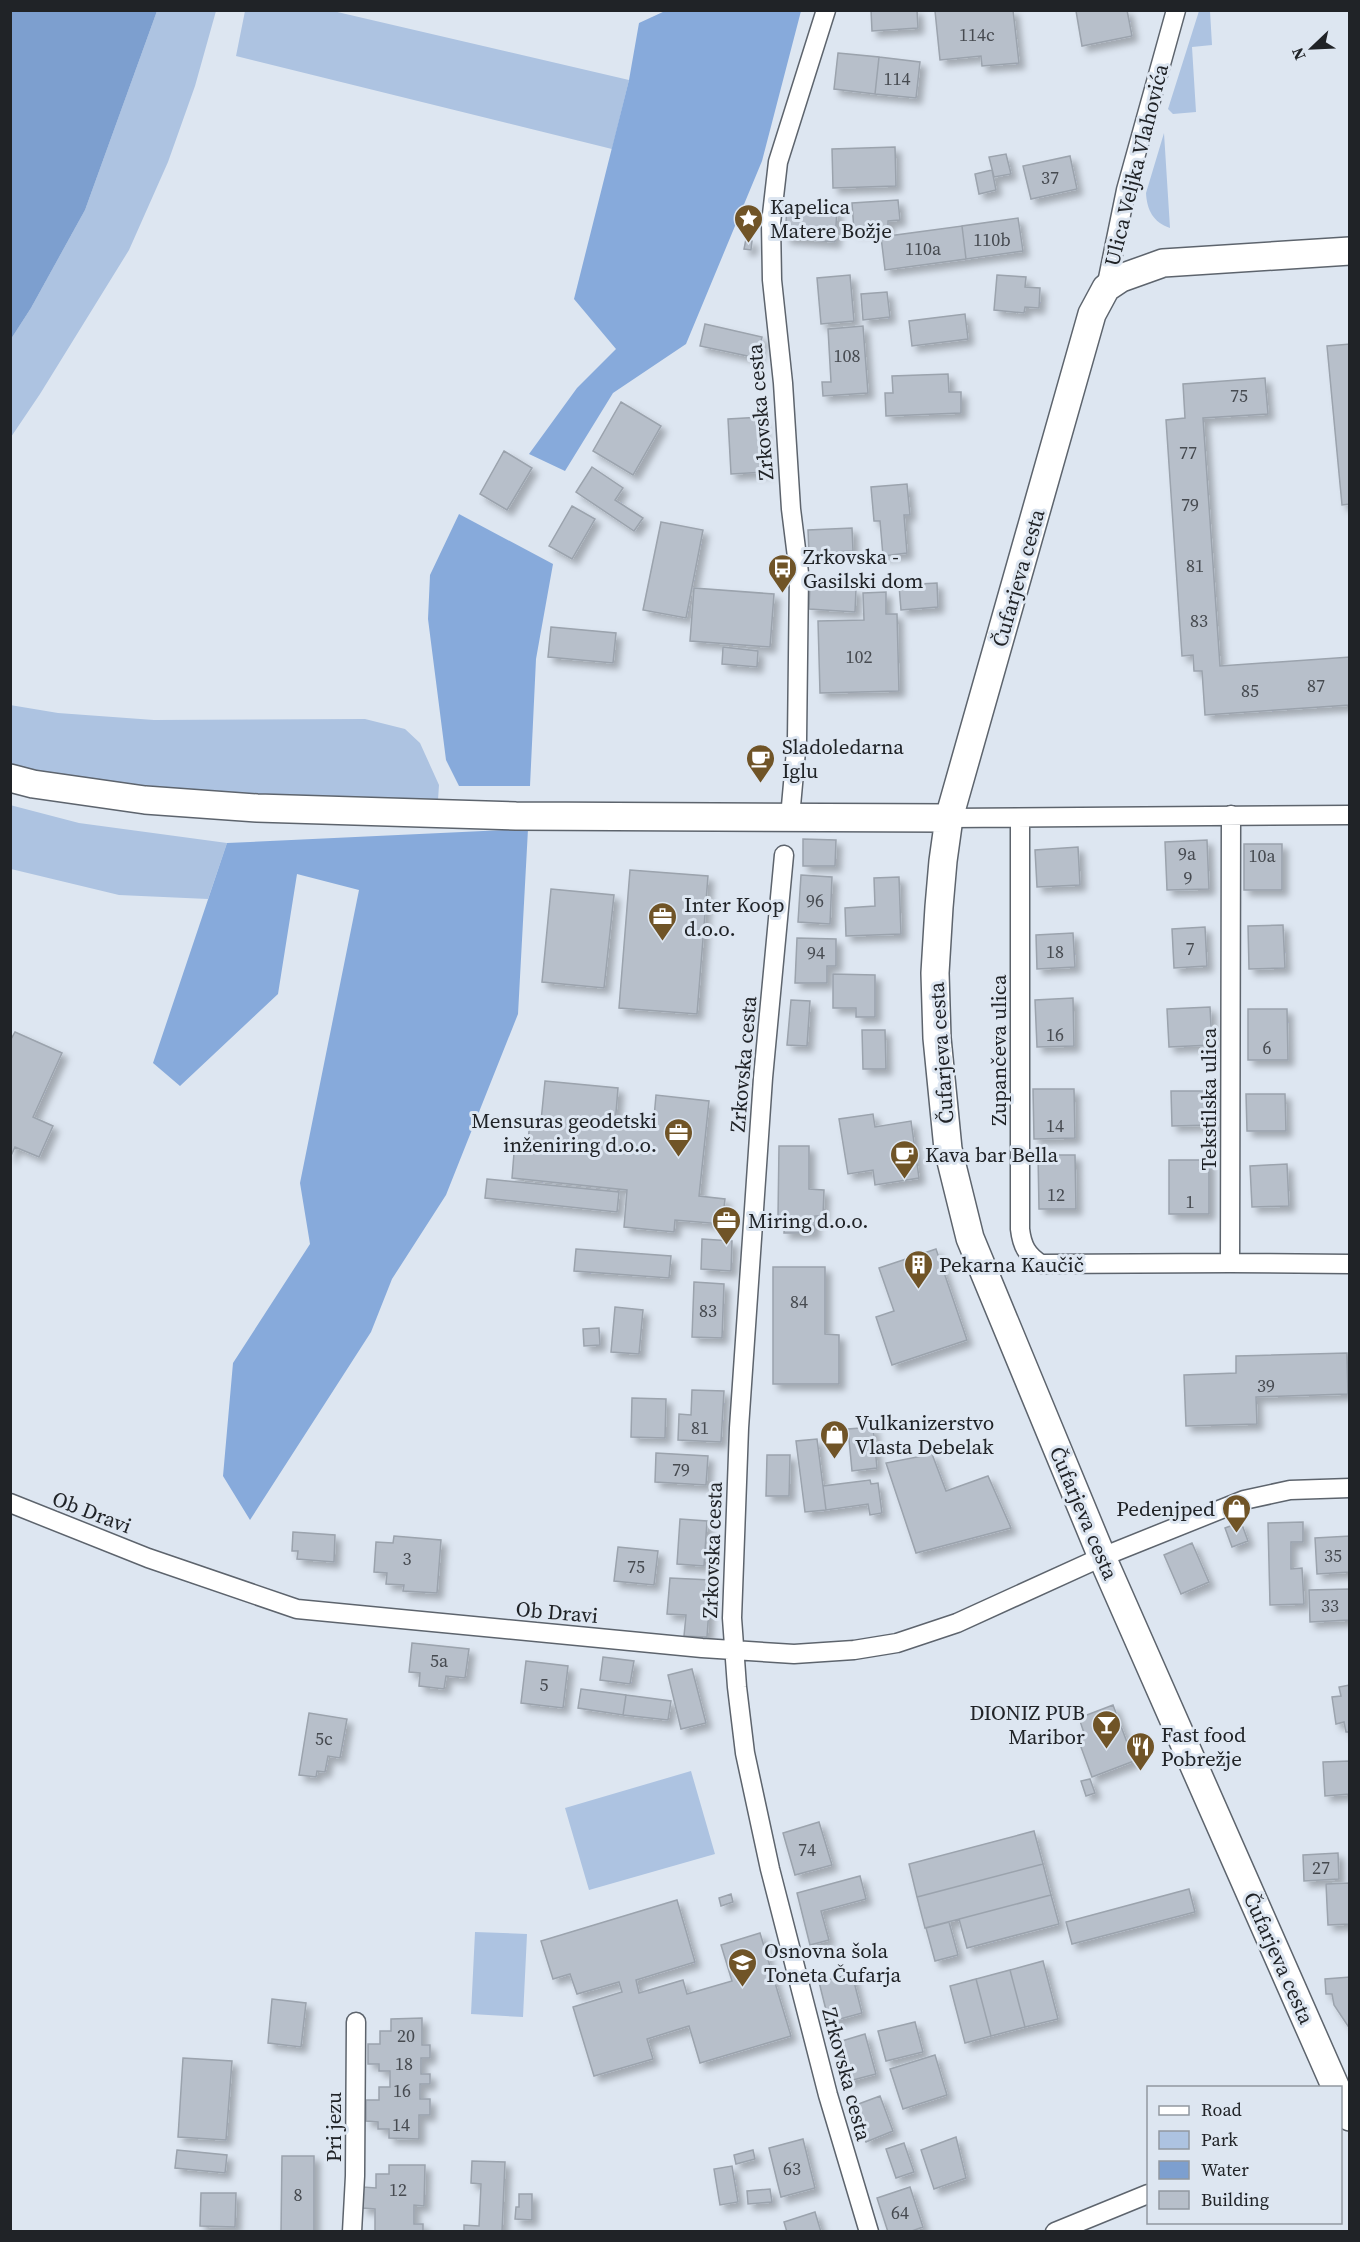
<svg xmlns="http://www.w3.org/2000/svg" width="1360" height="2242" font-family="'Source Serif 4',serif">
<defs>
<filter id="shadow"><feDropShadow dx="5.5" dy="5.5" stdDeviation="3" flood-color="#0004"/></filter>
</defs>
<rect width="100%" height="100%" fill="#dde6f1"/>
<path fill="#adc3e1" d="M157,11H216L195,86L168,162L129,250L40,394L11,437V339L31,308L85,210Z
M245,11H333L629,80L612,149L236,56Z
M1199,11H1210L1212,45L1192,47L1196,112L1173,114L1168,109Z
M1164,133L1170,228C1153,222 1147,210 1146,193Z
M10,705L58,713L154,720L365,719L405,729L420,743L439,785L438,800H390L152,789L29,771L11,766Z
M10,805L79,823L227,843L208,899L119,895L11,869Z
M691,1771L715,1854L589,1890L565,1808Z
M475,1932L527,1934L523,2017L471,2014Z"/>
<path fill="#87aadb" d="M665,11H801L762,161L686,344L613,393L565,471L529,454L577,388L616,349L574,299L629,80L639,23Z
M459,514L553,564L536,659L530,786H459L446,760L428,619L430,575Z
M528,829L518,1014L446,1195L392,1279L371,1332L250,1520L223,1476L233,1363L310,1244L300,1183L359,890L297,874L278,994L180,1086L153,1063L227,843Z"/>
<path fill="#7d9fcf" d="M11,10L157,11L85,210L31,308L11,339Z"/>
<path fill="#b7bfca" stroke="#9ba3ad" stroke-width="1.5" filter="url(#shadow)" d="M871,10H917L918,28L872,31Z
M945,10H1013L1019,63L982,66L981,56L940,60L935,11Z
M1127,10L1132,36L1082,46L1076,11Z
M838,53L879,57L875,94L834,89Z
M879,57L920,62L916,98L875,94Z
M895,147L896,186L833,188L832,149Z
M1006,154L1011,174L994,177L989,157Z
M1070,156L1077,189L1031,199L1023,166Z
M992,170L996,190L979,194L975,174Z
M898,200L900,220L888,221V229L854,231L852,203Z
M787,206L837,209L835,242L785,238Z
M1018,218L1023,251L966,259L962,226Z
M962,226L966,259L885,270L881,237Z
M746,239L752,241L751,250L744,249Z
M850,275L854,321L821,324L817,278Z
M997,275L1026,277L1025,287L1040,288L1039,308L1025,307L1024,313L994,310Z
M887,292L890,317L863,320L861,294Z
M965,314L968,339L912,346L909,321Z
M705,324L762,337L757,358L700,346Z
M863,326L868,393L823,396L822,382H831L828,329Z
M1350,344V504L1342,505L1327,346Z
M948,374L949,392H961V413L886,416L885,393H893L892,376Z
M1265,378L1268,414L1203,418L1220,666L1350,657V705L1205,715L1202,671H1194L1193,655L1182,656L1166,420L1185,418L1183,384Z
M621,402L661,426L633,475L593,451Z
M762,417L766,472L731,474L728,419Z
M504,451L532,468L507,510L480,494Z
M592,467L623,488L615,500L643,518L634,531L576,492Z
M907,484L910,515H904L907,553L883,556L880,521H874L871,487Z
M572,506L595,519L572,559L549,546Z
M661,522L703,530L686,618L643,610Z
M852,528L853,551L809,553L808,530Z
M937,583L938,607L901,610L899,585Z
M810,586L856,589L855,612L809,609Z
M694,588L774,594L770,647L690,641Z
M886,592V614H897L899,691L820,693L818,621L864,620L863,593Z
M551,627L616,633L613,663L548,657Z
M723,647L758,651L757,667L722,664Z
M803,839L836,840L835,866H803Z
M1207,840L1209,889L1167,890L1165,842Z
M1244,844H1282V890H1244Z
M1078,847L1080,885L1037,887L1035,850Z
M630,870L708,876L697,1014L619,1008Z
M801,875L832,877L830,924L798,922Z
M899,877L901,934L846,936L845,908L875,906L874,878Z
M551,889L614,895L604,988L542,982Z
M1283,925L1285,968L1249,969L1248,926Z
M1205,927L1207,966L1174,968L1172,929Z
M1073,933L1075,967L1037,969L1036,935Z
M797,938L836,939V966H827V983H795Z
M833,974L875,975V1017H856V1008H833Z
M1073,998L1074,1046L1037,1047L1035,1000Z
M791,1000L810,1001L807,1046L787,1045Z
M1210,1007L1212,1045L1169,1047L1167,1009Z
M1248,1009H1287L1288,1060H1248Z
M862,1030H885L886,1069H863Z
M15,1032L62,1053L33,1117L53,1126L39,1157L15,1147L10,1158V1041Z
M545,1081L618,1088L615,1125L653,1129L656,1095L709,1101L699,1196L725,1199L722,1224L675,1220L674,1232L624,1227L627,1190L512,1178L514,1153L527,1154L530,1120L541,1121Z
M1033,1089H1074L1075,1138L1034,1139Z
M1171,1091H1211L1212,1125L1172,1126Z
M1246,1094H1285L1286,1131H1247Z
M873,1114L875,1127L911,1121L919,1178L875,1185L873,1170L848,1174L839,1119Z
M779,1146H809V1189L824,1190L823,1216H815L814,1233H784L785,1217H778Z
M1038,1155H1075L1076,1209H1039Z
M1169,1160H1209V1214H1169Z
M1287,1164L1289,1206L1252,1207L1250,1166Z
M487,1179L619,1192L617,1212L485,1198Z
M702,1239L732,1241L731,1271L701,1269Z
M576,1249L671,1256L669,1278L574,1271Z
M936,1249L967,1340L892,1365L876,1317L894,1311L879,1268Z
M773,1267H825V1334L839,1335V1384H773Z
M694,1282L724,1284L722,1338L692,1337Z
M615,1307L643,1310L639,1354L611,1352Z
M599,1328L600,1345L584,1346L583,1329Z
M1347,1353L1348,1394L1256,1397L1257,1424L1186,1426L1184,1375L1236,1373V1356Z
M692,1390L724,1391L721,1442L678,1440L679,1414L691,1415Z
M632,1398L666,1399L665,1438L631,1437Z
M873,1427L877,1468L852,1471L848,1429Z
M817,1439L826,1510L805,1512L796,1441Z
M656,1453L708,1456L706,1485L655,1482Z
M932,1454L946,1491L988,1476L1011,1528L916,1553L886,1463Z
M767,1455H790L789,1496H766Z
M870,1480L871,1484L878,1483L882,1513L870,1515L868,1504L826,1510L823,1486Z
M680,1519L707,1521L704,1566L677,1564Z
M1241,1522L1248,1541L1232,1547L1225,1528Z
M1303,1522V1542H1291V1569L1302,1568L1304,1604L1270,1605L1268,1523Z
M293,1532L335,1535L334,1562L297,1559L298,1551H292Z
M394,1536L441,1540L437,1593L403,1591L404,1585L386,1584L387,1573L374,1572L376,1542L393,1543Z
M1350,1536V1572L1317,1574L1315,1538Z
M1192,1543L1209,1582L1181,1594L1164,1555Z
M618,1547L658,1551L654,1585L614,1581Z
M670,1578L711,1580L707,1637L684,1636L686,1615L667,1614Z
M1350,1589V1620L1310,1622L1309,1590Z
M412,1643L469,1649L465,1678L446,1676L444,1689L419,1686L420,1673L409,1672Z
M603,1657L634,1661L630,1684L600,1680Z
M526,1661L568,1666L563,1708L521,1703Z
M692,1669L706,1723L681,1729L668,1675Z
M1350,1685V1732H1346L1344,1722L1336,1724L1332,1697L1341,1696L1339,1687Z
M581,1689L626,1695L623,1715L578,1708Z
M626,1695L671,1701L668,1720L623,1715Z
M1113,1705L1134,1761L1092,1777L1078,1739L1085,1736L1079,1718Z
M309,1713L347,1719L340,1758L328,1756L325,1772L317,1771L316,1777L299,1775Z
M1350,1761V1794L1325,1796L1323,1762Z
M1090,1779L1095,1793L1086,1796L1081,1781Z
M819,1822L832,1865L795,1875L783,1833Z
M1034,1831L1043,1864L917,1897L909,1864Z
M1338,1853L1339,1879L1304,1881L1303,1855Z
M1043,1864L1051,1895L925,1928L917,1897Z
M860,1876L866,1899L821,1911L829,1940L810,1945L797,1893Z
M1350,1883V1924L1328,1925L1326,1884Z
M1189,1889L1195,1912L1072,1944L1066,1922Z
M731,1894L733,1902L721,1906L719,1898Z
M1051,1895L1059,1924L967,1948L959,1919Z
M677,1900L695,1962L636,1980L639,1993L683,1980L687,1994L732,1981L721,1945L760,1933L791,2036L700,2063L689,2026L647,2039L653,2059L594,2076L573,2007L622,1992L619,1982L577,1994L570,1974L553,1979L541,1941Z
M949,1922L958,1955L935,1961L926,1928Z
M1043,1961L1058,2019L1025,2027L1010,1970Z
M1010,1970L1025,2027L991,2036L976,1979Z
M852,1974L862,2013L829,2022L819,1982Z
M1350,1977V2029L1334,2005L1332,1994H1326L1325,1979Z
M976,1979L991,2036L965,2043L950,1986Z
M272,1999L306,2003L301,2047L268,2043Z
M422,2018V2045H430V2058H421V2074H430V2084H420V2099H430V2115H419V2139L389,2138V2129H378V2122L366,2121V2100H379V2087H390V2071H379V2064H368V2044H380V2031H391V2019Z
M915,2022L923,2052L886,2061L878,2031Z
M865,2034L876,2074L845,2082L835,2043Z
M935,2055L947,2095L903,2109L890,2069Z
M183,2058L232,2061L226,2140L178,2137Z
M880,2096L893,2131L866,2142L853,2106Z
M956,2137L966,2178L934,2189L921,2150Z
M803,2139L815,2188L781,2197L769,2148Z
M904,2143L914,2172L896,2178L886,2149Z
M177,2150L227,2155L225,2173L175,2168Z
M753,2150L755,2159L736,2164L734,2155Z
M282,2156H314V2232H281Z
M472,2161L505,2162L502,2232H464V2225L479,2226L481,2184L471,2183Z
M389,2165H425L424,2206L414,2205V2224H423V2232H375V2209L362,2208L363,2187L376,2188V2174H389Z
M732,2166L738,2202L720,2205L714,2169Z
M910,2187L923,2227L909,2232H888L877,2198Z
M770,2189L772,2202L748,2204L747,2191Z
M201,2193H236L235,2227L200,2226Z
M519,2194H532V2220L515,2219L516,2207H519Z
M815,2212L821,2232H787L784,2222Z"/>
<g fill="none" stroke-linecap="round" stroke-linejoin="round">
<defs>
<path id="street" d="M1106,288L1126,190L1176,10
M790,817L797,740L799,573L791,509L783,383L772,280L771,223L778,162L826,10
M949,818L1350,815
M1020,818V1229C1022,1246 1027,1255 1041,1264L1230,1263L1350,1264
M784,855L763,1078L739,1428L732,1618L737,1687L745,1753L770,1869L828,2095L869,2232
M1230,1263L1231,815
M10,1503L148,1558L297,1609L702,1648L794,1654L854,1650L897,1643L957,1623L1102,1557L1244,1500L1290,1490L1350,1488
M352,2232L355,2176L356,2022
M1055,2232L1148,2194"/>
<path id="secondary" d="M10,778L33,784L145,800L257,808L516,816L949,818
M1336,2088L1102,1557L970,1238L948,1149L937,1038L935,973L939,907L943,861L949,818L1092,314L1106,288L1121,278L1163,263L1350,251
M1340,2097L1350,2117"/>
</defs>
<use href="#street" stroke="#5d646d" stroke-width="21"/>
<use href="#secondary" stroke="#5d646d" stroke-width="30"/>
<use href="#street" stroke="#fff" stroke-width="18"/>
<use href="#secondary" stroke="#fff" stroke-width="27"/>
</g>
<defs>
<symbol id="sight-pin" viewBox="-11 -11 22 30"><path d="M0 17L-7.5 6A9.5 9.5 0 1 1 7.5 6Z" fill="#705427" stroke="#dde6f1"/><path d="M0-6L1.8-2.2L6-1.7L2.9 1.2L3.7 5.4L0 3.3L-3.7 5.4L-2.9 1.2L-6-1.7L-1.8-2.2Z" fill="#fff"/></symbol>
<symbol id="bus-pin" viewBox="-11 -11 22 30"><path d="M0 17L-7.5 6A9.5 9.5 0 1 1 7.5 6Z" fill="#705427" stroke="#dde6f1"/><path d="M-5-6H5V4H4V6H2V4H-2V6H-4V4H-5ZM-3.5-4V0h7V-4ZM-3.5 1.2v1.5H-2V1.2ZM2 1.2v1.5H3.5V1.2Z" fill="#fff"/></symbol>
<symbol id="cafe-pin" viewBox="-11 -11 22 30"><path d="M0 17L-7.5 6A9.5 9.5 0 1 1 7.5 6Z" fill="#705427" stroke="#dde6f1"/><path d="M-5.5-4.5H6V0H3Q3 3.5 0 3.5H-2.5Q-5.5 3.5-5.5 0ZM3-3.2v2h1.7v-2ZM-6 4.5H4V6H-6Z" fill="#fff"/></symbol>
<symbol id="office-pin" viewBox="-11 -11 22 30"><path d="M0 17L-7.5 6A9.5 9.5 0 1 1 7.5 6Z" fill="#705427" stroke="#dde6f1"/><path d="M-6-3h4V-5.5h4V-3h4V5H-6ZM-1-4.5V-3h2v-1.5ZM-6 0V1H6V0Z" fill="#fff"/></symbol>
<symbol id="building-pin" viewBox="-11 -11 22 30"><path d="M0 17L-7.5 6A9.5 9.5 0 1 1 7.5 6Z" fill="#705427" stroke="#dde6f1"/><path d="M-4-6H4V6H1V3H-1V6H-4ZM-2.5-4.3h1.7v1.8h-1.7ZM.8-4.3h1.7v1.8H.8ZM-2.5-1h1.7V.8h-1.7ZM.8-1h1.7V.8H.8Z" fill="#fff"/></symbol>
<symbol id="shop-pin" viewBox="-11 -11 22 30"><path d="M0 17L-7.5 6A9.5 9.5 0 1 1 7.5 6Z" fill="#705427" stroke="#dde6f1"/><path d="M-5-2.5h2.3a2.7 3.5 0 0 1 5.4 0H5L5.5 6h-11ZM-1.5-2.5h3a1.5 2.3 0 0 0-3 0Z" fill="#fff"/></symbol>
<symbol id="bar-pin" viewBox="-11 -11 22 30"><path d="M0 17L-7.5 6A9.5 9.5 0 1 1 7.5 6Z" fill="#705427" stroke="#dde6f1"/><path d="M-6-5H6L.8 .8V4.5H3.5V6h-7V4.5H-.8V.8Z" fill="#fff"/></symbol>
<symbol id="restaurant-pin" viewBox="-11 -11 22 30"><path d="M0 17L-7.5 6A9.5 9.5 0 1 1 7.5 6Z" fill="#705427" stroke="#dde6f1"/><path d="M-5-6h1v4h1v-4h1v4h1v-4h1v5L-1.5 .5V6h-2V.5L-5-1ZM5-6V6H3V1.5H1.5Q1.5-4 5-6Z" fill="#fff"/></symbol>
<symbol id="school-pin" viewBox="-11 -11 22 30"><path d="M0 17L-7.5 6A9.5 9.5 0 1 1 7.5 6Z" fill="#705427" stroke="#dde6f1"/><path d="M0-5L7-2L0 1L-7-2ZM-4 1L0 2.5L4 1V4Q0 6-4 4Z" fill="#fff"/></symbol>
</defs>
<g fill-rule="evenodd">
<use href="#sight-pin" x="732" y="202" width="33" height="45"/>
<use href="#bus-pin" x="766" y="552" width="33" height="45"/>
<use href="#cafe-pin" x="744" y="742" width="33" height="45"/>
<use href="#office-pin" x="646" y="900" width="33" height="45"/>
<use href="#office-pin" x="662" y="1116" width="33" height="45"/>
<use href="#cafe-pin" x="888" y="1138" width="33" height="45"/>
<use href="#office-pin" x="710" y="1204" width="33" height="45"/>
<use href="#building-pin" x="902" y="1248" width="33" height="45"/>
<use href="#shop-pin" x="818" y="1418" width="33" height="45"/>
<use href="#shop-pin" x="1220" y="1492" width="33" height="45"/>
<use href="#bar-pin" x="1090" y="1708" width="33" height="45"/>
<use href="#restaurant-pin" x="1124" y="1730" width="33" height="45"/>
<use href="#school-pin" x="726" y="1946" width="33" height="45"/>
</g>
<g text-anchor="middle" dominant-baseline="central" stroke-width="6" stroke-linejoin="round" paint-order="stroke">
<g font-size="18" fill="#464a50">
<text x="977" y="34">114c</text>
<text x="897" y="78">114</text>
<text x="1050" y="177">37</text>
<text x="992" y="239">110b</text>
<text x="923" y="248">110a</text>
<text x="847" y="355">108</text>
<text x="1239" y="395">75</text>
<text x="1188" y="452">77</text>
<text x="1190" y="504">79</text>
<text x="1195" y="565">81</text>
<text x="1199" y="620">83</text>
<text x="859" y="656">102</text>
<text x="1316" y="685">87</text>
<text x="1250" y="690">85</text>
<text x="1187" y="853">9a</text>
<text x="1262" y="855">10a</text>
<text x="1188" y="877">9</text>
<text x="815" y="900">96</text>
<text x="1190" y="948">7</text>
<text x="1055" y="951">18</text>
<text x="816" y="952">94</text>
<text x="1055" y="1034">16</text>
<text x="1267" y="1047">6</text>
<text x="1055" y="1125">14</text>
<text x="1056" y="1194">12</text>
<text x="1190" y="1201">1</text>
<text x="799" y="1301">84</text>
<text x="708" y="1310">83</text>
<text x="1266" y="1385">39</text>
<text x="700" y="1427">81</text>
<text x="681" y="1469">79</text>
<text x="1333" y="1555">35</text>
<text x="407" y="1558">3</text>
<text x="636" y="1566">75</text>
<text x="1330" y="1605">33</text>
<text x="439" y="1660">5a</text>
<text x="544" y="1684">5</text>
<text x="324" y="1738">5c</text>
<text x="807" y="1849">74</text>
<text x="1321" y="1867">27</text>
<text x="406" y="2035">20</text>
<text x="404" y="2063">18</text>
<text x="402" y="2090">16</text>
<text x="401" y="2124">14</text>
<text x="792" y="2168">63</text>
<text x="398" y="2189">12</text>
<text x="298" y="2194">8</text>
<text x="900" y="2212">64</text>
</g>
<g font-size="21" fill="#202327" stroke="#dde6f1">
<text transform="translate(1136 165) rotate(-76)">Ulica Veljka Vlahovića</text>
<text transform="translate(760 412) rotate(-95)">Zrkovska cesta</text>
<text transform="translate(1018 578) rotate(-74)">Čufarjeva cesta</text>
<text transform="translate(998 1050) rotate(-90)">Zupančeva ulica</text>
<text transform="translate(941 1053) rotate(-94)">Čufarjeva cesta</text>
<text transform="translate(743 1064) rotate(-85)">Zrkovska cesta</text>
<text transform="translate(1208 1099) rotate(-90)">Tekstilska ulica</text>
<text transform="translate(92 1512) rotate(21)">Ob Dravi</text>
<text transform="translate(1084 1513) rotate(67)">Čufarjeva cesta</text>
<text transform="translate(712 1550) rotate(-88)">Zrkovska cesta</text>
<text transform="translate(557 1612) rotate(5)">Ob Dravi</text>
<text transform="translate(1279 1958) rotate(66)">Čufarjeva cesta</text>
<text transform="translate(847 2074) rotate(75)">Zrkovska cesta</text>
<text transform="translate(333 2127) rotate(-90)">Pri jezu</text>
</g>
<g font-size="21" fill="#202327" stroke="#dde6f1" text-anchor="start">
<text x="770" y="206">Kapelica<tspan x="770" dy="24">Matere Božje</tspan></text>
<text x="803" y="556">Zrkovska -<tspan x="803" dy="24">Gasilski dom</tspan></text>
<text x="782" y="746">Sladoledarna<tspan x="782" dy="24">Iglu</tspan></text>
<text x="684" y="904">Inter Koop<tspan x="684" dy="24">d.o.o.</tspan></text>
<text x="657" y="1120" text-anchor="end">Mensuras geodetski<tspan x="657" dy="24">inženiring d.o.o.</tspan></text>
<text x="925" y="1154">Kava bar Bella</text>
<text x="748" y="1220">Miring d.o.o.</text>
<text x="939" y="1264">Pekarna Kaučič</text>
<text x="855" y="1422">Vulkanizerstvo<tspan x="855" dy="24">Vlasta Debelak</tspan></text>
<text x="1215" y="1508" text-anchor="end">Pedenjped</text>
<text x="1085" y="1712" text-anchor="end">DIONIZ PUB<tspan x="1085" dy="24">Maribor</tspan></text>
<text x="1161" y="1734">Fast food<tspan x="1161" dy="24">Pobrežje</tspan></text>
<text x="764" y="1950">Osnovna šola<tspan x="764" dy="24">Toneta Čufarja</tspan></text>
</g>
</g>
<rect width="1360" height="2242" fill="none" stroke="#202327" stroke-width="24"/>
<rect x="1147" y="2086" width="195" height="138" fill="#dde6f1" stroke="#9198a0" stroke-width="1.5"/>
<rect x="1159" y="2106" width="30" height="9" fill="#ffffff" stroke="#9198a0" stroke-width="1.5"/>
<text x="1201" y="2116" font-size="18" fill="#202327">Road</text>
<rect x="1159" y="2131" width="30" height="18" fill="#adc3e1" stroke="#9198a0" stroke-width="1.5"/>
<text x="1201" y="2146" font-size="18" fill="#202327">Park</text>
<rect x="1159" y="2161" width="30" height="18" fill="#7d9fcf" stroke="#9198a0" stroke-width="1.5"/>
<text x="1201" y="2176" font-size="18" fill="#202327">Water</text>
<rect x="1159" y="2191" width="30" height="18" fill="#b7bfca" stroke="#9198a0" stroke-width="1.5"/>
<text x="1201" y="2206" font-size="18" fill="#202327">Building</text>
<g transform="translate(1312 48) rotate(247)" stroke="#dde6f1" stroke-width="4.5" paint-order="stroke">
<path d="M0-4.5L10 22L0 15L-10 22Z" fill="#202327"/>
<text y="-9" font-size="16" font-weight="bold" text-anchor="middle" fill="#202327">N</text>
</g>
</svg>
